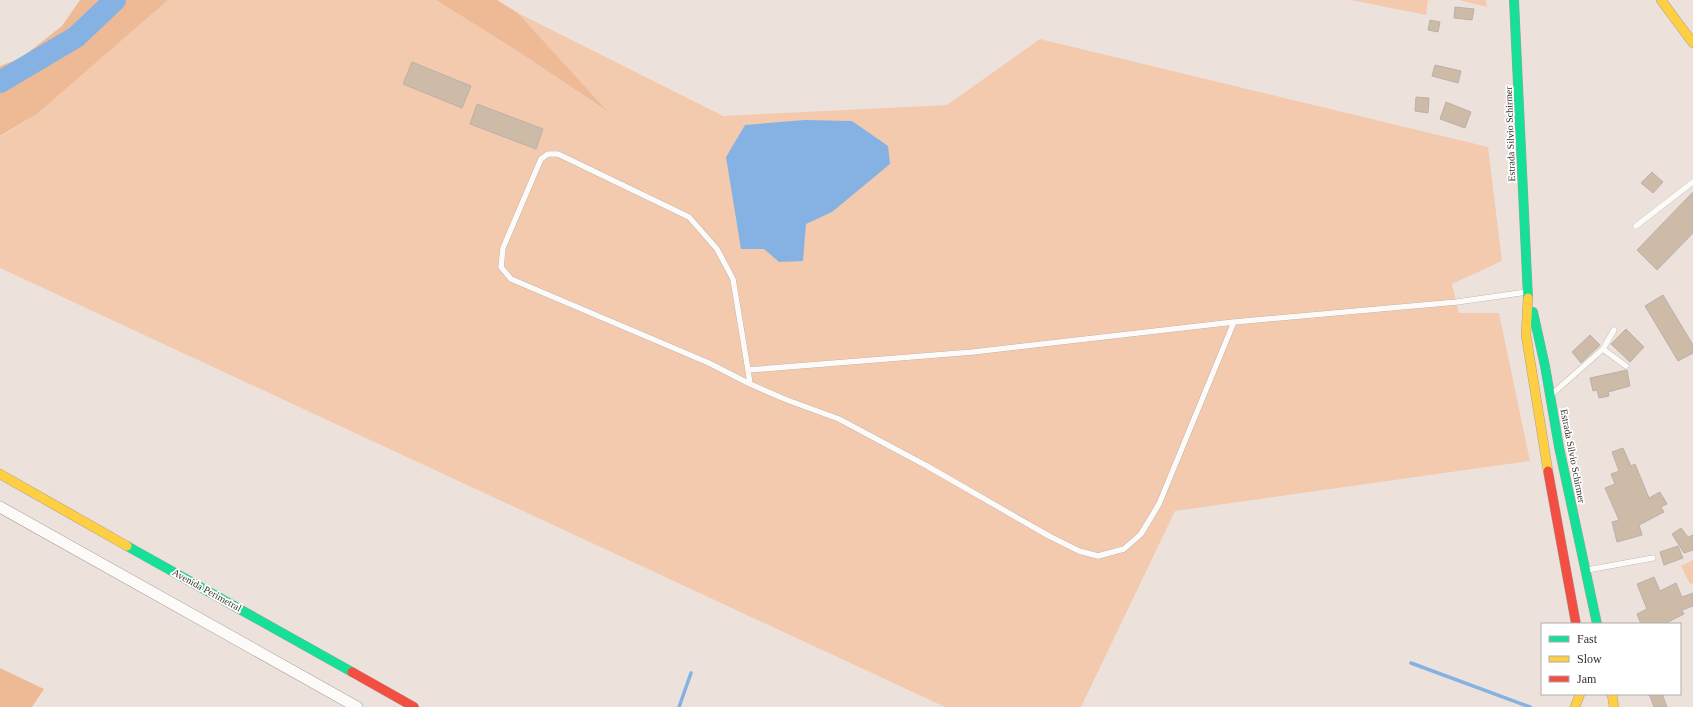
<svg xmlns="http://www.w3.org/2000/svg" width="1693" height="707" font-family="Georgia,serif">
<rect width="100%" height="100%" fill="#ede2db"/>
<path fill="#f4caae" d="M168,0H436L522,54L605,110L518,13L723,116L947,105L1040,39L1488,147L1502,261L1452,284L1459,313H1499L1530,461L1175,511L1081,707H945L0,268V137L37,114Z
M1351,0H1428L1426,15Z
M1459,0H1486L1487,7Z
M1693,560V583L1690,584L1681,566Z"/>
<path fill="#eeba95" d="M80,0H168L37,114L0,136V66L21,58L62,26Z
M436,0H497L518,13L607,111L522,54Z
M0,668L44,689L32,707H0Z"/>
<path fill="#86b2e3" d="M805,120L852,121L888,146L890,164L832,212L806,224L803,261L779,262L764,249H741L726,157L745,125Z"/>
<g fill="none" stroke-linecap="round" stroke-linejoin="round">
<path stroke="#86b2e3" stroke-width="3.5" d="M1411,663L1530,707
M679,707L691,673"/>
<path stroke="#86b2e3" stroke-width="22" d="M0,82L76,37L115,0"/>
</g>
<path fill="#cdbaa7" stroke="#b9b1ab" d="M1455,7L1474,9L1472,20L1454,18Z
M1430,20L1440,22L1438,32L1428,30Z
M412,62L471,86L462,108L403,84Z
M1435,65L1461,71L1458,83L1432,76Z
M1416,97L1429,98L1428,113L1415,111Z
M1446,102L1471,112L1465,128L1440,119Z
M477,104L543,129L536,149L470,124Z
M1652,172L1663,182L1653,193L1641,183Z
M1693,192V233L1657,270L1637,250Z
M1663,295L1693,345V353L1678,361L1645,306Z
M1626,329L1644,347L1630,362L1611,344Z
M1590,335L1600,345L1581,363L1572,352Z
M1627,370L1630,386L1608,392L1609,396L1599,398L1597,390L1593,391L1590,378Z
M1623,448L1631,466L1635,464L1649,498L1660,492L1667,504L1661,507L1664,512L1639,525L1642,535L1617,542L1612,522L1619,520L1605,488L1615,484L1611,474L1619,471L1612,452Z
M1681,528L1688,537L1693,535V550L1684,553L1672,534Z
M1678,546L1683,558L1664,565L1660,552Z
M1654,577L1660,591L1676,583L1682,597L1693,593V606L1682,610L1684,614L1664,624H1641L1637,614L1647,609L1637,584Z
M1649,694H1662L1667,707H1654Z"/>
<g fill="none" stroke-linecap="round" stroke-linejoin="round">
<defs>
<path id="lane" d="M1636,226L1693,182
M1603,349L1626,366
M748,370L733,279L717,249L689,217L558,154H548L541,159L503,248L501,267L511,279L709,363L750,384L787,400L839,419L927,466L1049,536L1079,551L1098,556L1124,549L1141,534L1159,504L1234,322
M750,384L748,370L973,352L1234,322L1457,302L1527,292
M1551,395L1603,349L1614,330
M1587,570L1653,558"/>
<path id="street" d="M0,507L357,707"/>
<path id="fast" d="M1514,0L1528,298
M1533,312L1545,366L1559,447L1597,624
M127,546L352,672"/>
<path id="slow" d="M1661,0L1693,43
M1528,298L1526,335L1548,471
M0,474L127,546
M1612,694L1614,707
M1575,707L1580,694"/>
<path id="jam" d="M1548,471L1576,624
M352,672L414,707"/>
</defs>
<use href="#lane" stroke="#a69e98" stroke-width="6"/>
<use href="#street" stroke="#a69e98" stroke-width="12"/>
<use href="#fast" stroke="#a69e98" stroke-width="10"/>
<use href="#slow" stroke="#a69e98" stroke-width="10"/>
<use href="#jam" stroke="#a69e98" stroke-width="10"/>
<use href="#lane" stroke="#fcfbfa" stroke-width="5.5"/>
<use href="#street" stroke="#fcfbfa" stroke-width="11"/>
<use href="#fast" stroke="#16e098" stroke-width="9"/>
<use href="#slow" stroke="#ffcf43" stroke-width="9"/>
<use href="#jam" stroke="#f24e42" stroke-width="9"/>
</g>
<g text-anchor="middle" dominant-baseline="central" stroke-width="3.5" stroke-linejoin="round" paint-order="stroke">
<g font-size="10" fill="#362f2a" stroke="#fff">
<text transform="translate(1510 134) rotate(-92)">Estrada Silvio Schirmer</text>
<text transform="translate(1573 456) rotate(79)">Estrada Silvio Schirmer</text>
<text transform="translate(207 590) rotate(29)">Avenida Perimetral</text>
</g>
</g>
<rect x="1541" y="623" width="140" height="72" fill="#ffffff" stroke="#afacaa"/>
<rect x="1549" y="636" width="20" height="6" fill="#16e098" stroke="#afacaa"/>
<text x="1577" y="643" font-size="12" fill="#362f2a">Fast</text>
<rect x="1549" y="656" width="20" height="6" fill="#ffcf43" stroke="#afacaa"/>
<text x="1577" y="663" font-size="12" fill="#362f2a">Slow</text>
<rect x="1549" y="676" width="20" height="6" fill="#f24e42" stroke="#afacaa"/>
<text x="1577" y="683" font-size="12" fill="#362f2a">Jam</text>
</svg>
